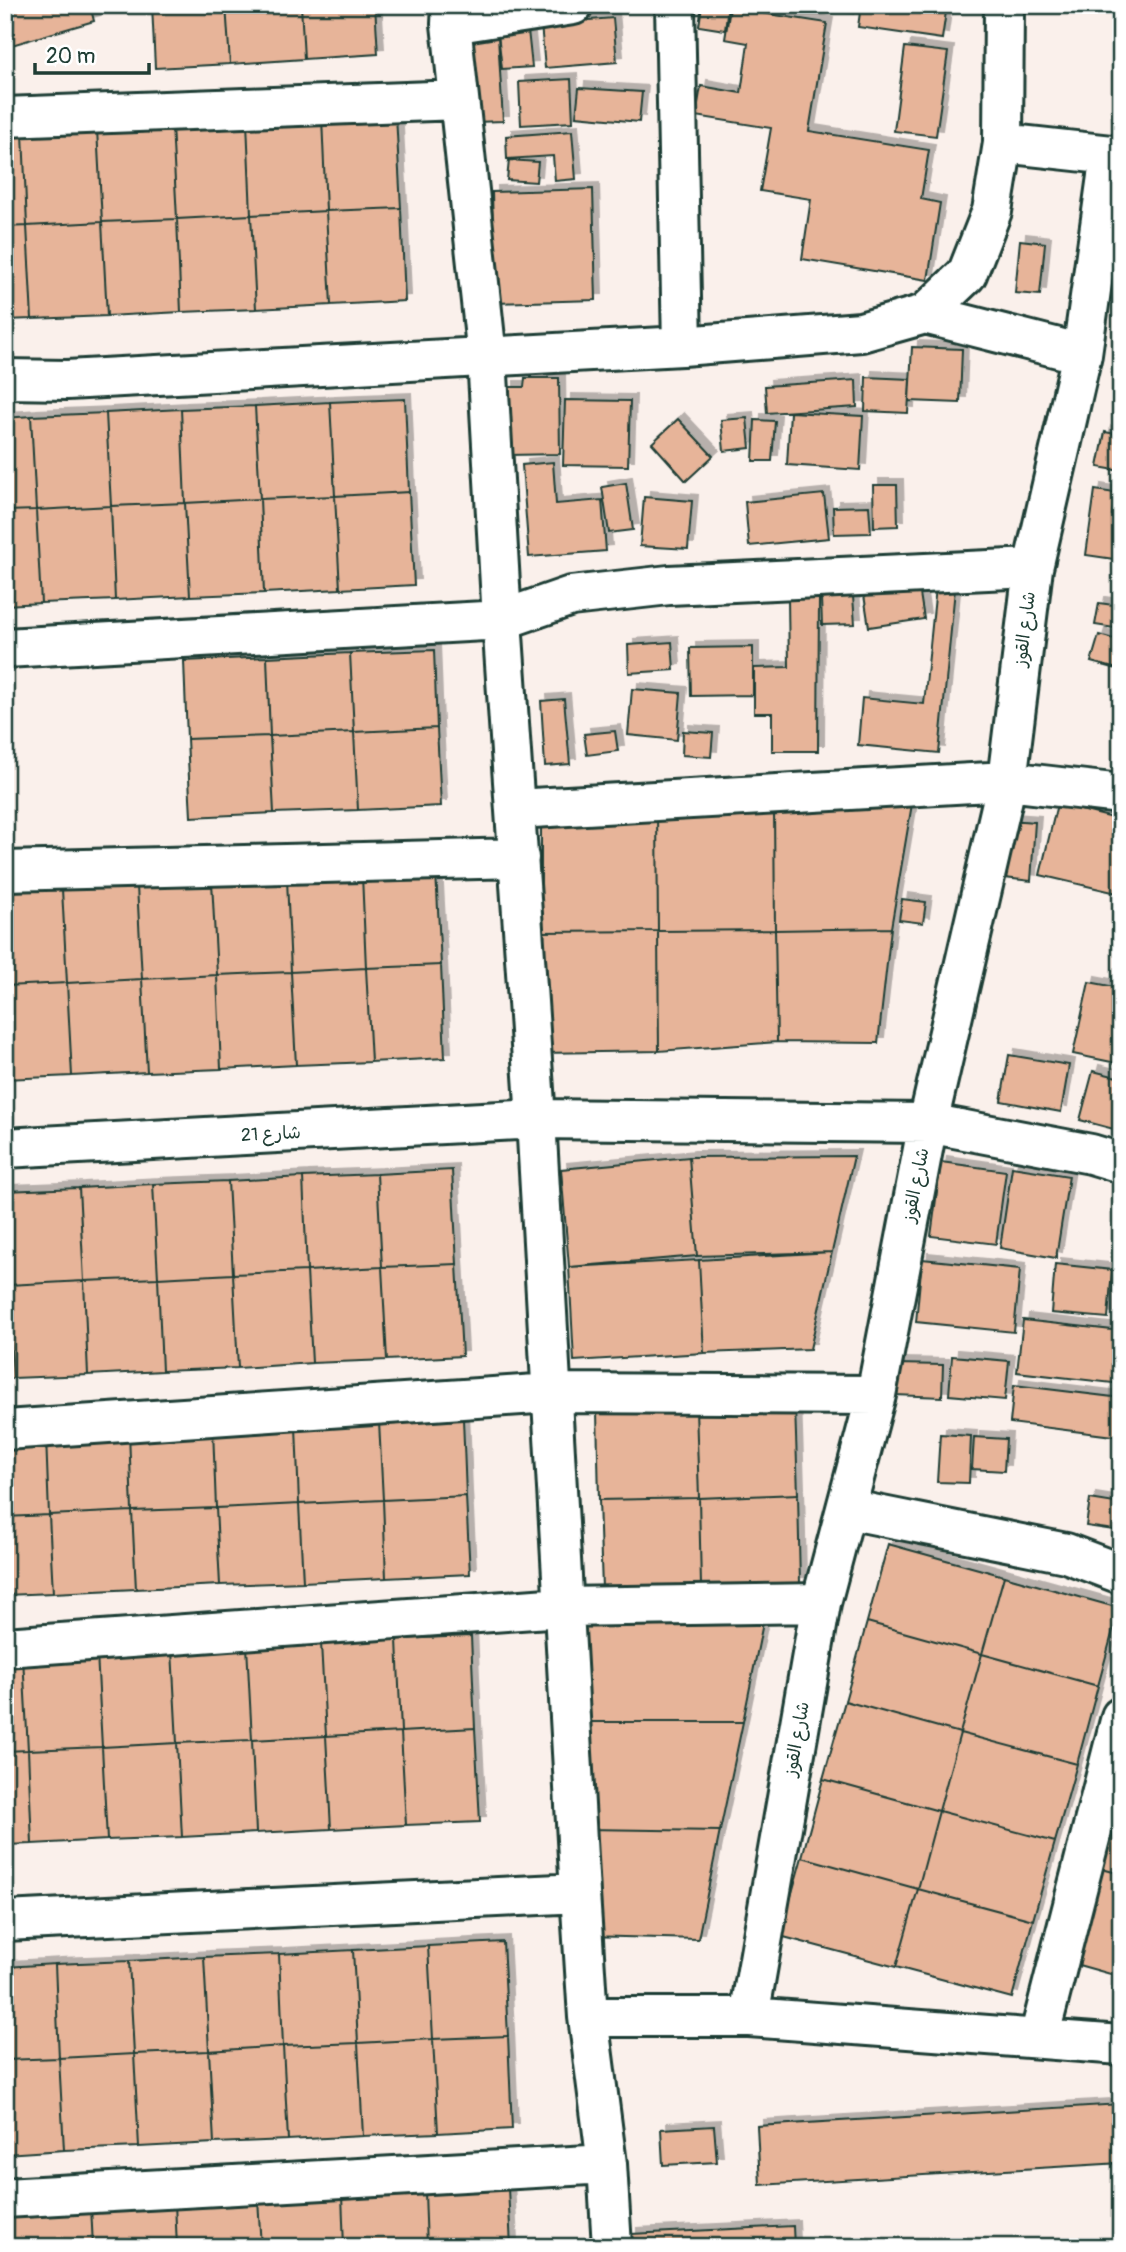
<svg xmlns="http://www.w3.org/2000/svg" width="1126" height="2252" font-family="Pangolin,'Playpen Sans Arabic',sans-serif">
<defs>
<filter id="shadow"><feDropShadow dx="6" dy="-6" stdDeviation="0" flood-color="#0004"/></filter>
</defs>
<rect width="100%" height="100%" fill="#faf0eb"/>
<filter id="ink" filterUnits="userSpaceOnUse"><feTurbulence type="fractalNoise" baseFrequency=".0143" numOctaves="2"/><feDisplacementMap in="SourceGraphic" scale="14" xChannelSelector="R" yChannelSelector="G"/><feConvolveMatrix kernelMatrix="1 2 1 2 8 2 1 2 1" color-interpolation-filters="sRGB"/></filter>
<g filter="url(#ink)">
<path fill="#e7b499" stroke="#1f3d34" stroke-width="2" filter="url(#shadow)" d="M5,5H90L94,21L5,47Z
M152,5H226L230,64L155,68Z
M226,5H301L304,59L230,64Z
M301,5H375L378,54L304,59Z
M702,5H728L725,30L699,26Z
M817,5H855L854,13L817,8Z
M861,5H947L942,39L858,27Z
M730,8L827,23L809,131L929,150L921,199L940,203L928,280L802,259L811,199L760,191L771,128L696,116L701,86L741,93L748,43L725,39Z
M613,18L617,62L545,68L541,24Z
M528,30L532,67L502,69L498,33Z
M498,37L503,121L475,122L470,39Z
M905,47L948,52L936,136L894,131Z
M571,79L573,122L521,125L519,82Z
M579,88L642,92L639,122L576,116Z
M396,115L401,208L326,211L322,118Z
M322,118L326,211L251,215L247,122Z
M247,122L251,215L177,219L172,125Z
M172,125L177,219L102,222L97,129Z
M97,129L102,222L27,226L23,133Z
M572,131L576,179L555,181L553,156L507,159L506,136Z
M23,133L27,226L5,227V134Z
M509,160L538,162L536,182L507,180Z
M593,189L596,300L495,303L492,192Z
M401,208L405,301L331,305L326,211Z
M326,211L331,305L256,309L251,215Z
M251,215L256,309L181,312L177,219Z
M177,219L181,312L107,316L102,222Z
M102,222L107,316L32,319L27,226Z
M27,226L32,319L5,320V227Z
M1020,240L1045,243L1040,295L1015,293Z
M912,347L962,349L960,403L909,401Z
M866,377L910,379L908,413L865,411Z
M525,378H559L560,454L509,455L508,387H524Z
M856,380L857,407L767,413L765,386Z
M405,399L409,492L335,496L330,402Z
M565,400L630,401L628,466L563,465Z
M330,402L335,496L260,499L255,406Z
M255,406L260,499L185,503L181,409Z
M181,409L185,503L111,506L106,413Z
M790,412L863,416L860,470L787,465Z
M106,413L111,506L36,510L31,416Z
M31,416L36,510L5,511V418Z
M747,418L750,448L724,451L721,420Z
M678,419L713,456L686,481L652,443Z
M755,420L775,421L772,461H753Z
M1105,432L1121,435V471L1098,467Z
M553,462L556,504L602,500L606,551L529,557L522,465Z
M626,483L633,530L609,533L602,487Z
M873,485H897L898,526L874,527Z
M1095,490L1115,493L1112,515L1121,517V560L1086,555Z
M409,492L414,585L340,589L335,496Z
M824,494L829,538L749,546L745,502Z
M335,496L340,589L264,593L260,499Z
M644,497L692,501L688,549L640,546Z
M260,499L264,593L190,596L185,503Z
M185,503L190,596L115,600L111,506Z
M111,506L115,600L41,603L36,510Z
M869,506L871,533L834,534L833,507Z
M36,510L41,603L5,605V511Z
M919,587L924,619L869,627L864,595Z
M936,587L955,589L939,753L858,745L862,698L924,704Z
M853,596L855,624L822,625L821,598Z
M788,599H819L818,751H772V713H754V668L789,667Z
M1099,603L1121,606V629L1095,625Z
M1099,635L1121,641V670L1091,662Z
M672,642L674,670L629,673L628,645Z
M753,647V695L691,696L690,648Z
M434,650L437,728L354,732L350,653Z
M350,653L354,732L270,736L267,657Z
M267,657L270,736L187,739L184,661Z
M632,689L681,693L677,740L628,735Z
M564,699L570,764L545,766L541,701Z
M437,728L441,806L358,810L354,732Z
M615,731L618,751L587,755L584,734Z
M683,731L713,733L711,757L682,755Z
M354,732L358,810L274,813L270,736Z
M270,736L274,813L191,817L187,739Z
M912,804L891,928L775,930L774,809Z
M1057,804L1121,820V894L1040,875Z
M774,809L775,930L658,931L657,810Z
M657,810L658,931L541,932V811Z
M1009,820L1035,822L1031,881L1005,878Z
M436,872L441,965L366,968L362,875Z
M362,875L366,968L291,972L287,879Z
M287,879L291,972L217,975L212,882Z
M212,882L217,975L142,979L137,886Z
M137,886L142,979L67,983L62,889Z
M62,889L67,983L5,986V892Z
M902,899L926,902L923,923L899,920Z
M891,928L878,1043L777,1042L775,930Z
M775,930L777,1042L659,1051L658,931Z
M658,931L659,1051L542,1053L541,932Z
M441,965L445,1058L371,1062L366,968Z
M366,968L371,1062L296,1065L291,972Z
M291,972L296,1065L221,1069L217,975Z
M217,975L221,1069L147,1072L142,979Z
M142,979L147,1072L72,1076L67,983Z
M1089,982L1121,988V1064L1073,1054Z
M67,983L72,1076L5,1079V986Z
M1009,1055L1069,1065L1061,1112L1001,1101Z
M1093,1071L1121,1078V1131L1080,1120Z
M854,1156L832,1252L697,1256L689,1157Z
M689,1157L697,1256L569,1267L561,1169Z
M941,1162L1006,1171L996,1244L931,1236Z
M1012,1167L1069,1176L1056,1258L1000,1248Z
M452,1170L457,1264L382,1267L377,1174Z
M377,1174L382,1267L307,1271L303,1177Z
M303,1177L307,1271L233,1274L228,1181Z
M228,1181L233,1274L158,1278L153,1184Z
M153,1184L158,1278L84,1281L79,1188Z
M79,1188L84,1281L8,1285L5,1191Z
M5,1214L8,1285H5Z
M832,1252L810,1349L704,1353L699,1260Z
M922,1259L1020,1269L1014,1332L916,1322Z
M699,1260L704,1353L574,1361L569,1267Z
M457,1264L462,1356L387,1360L382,1267Z
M1055,1264L1112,1270L1108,1318L1051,1313Z
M382,1267L387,1360L312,1363L307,1271Z
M307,1271L312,1363L238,1368L233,1274Z
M233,1274L238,1368L162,1371L158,1278Z
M158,1278L162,1371L88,1375L84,1281Z
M84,1281L88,1375L13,1378L8,1285Z
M5,1285H8L13,1378L5,1379Z
M1023,1320L1121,1331V1384L1017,1372Z
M952,1356L1009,1361L1005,1400L949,1395Z
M897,1364L943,1365L942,1397L895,1395Z
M1014,1385L1121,1398V1437L1010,1423Z
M795,1406L798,1494L699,1498L696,1409Z
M696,1409L699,1498L599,1500L597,1412Z
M463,1418L466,1496L383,1500L379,1422Z
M379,1422L383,1500L299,1504L296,1426Z
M296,1426L299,1504L216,1508L213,1429Z
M213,1429L216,1508L132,1511L129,1433Z
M129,1433L132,1511L49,1515L46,1437Z
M940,1434L971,1436L969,1483L937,1482Z
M46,1437L49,1515L5,1517V1438Z
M974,1437L1006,1439L1004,1471L972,1469Z
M798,1494L800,1583L701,1586L699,1498Z
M466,1496L470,1574L386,1578L383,1500Z
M699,1498L701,1586L602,1589L599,1500Z
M1090,1499L1121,1504V1531L1086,1526Z
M383,1500L386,1578L303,1582L299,1504Z
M299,1504L303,1582L220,1585L216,1508Z
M216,1508L220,1585L136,1589L132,1511Z
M132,1511L136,1589L53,1593L49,1515Z
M49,1515L53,1593L5,1595V1517Z
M888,1544L1004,1576L982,1654L867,1622Z
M1004,1576L1119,1608L1098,1686L982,1654Z
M765,1613L743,1722H585V1615Z
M867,1622L982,1654L960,1733L845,1701Z
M471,1636L475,1728L401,1732L397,1639Z
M397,1639L401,1732L326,1736L321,1643Z
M321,1643L326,1736L252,1740L247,1646Z
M247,1646L252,1740L177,1743L172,1650Z
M172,1650L177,1743L102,1747L97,1653Z
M97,1653L102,1747L28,1750L23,1657Z
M982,1654L1098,1686L1077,1764L960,1733Z
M23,1657L28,1750L5,1751V1658Z
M845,1701L960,1733L939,1811L823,1779Z
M585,1722H743L720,1831L586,1829Z
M475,1728L480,1822L406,1825L401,1732Z
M401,1732L406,1825L331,1829L326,1736Z
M960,1733L1077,1764L1055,1842L939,1811Z
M326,1736L331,1829L256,1833L252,1740Z
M252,1740L256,1833L182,1837L177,1743Z
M177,1743L182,1837L107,1840L102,1747Z
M102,1747L107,1840L32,1844L28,1750Z
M28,1750L32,1844L5,1845V1751Z
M823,1779L939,1811L918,1889L802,1857Z
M1121,1802V1874L1102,1869Z
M939,1811L1055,1842L1033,1920L918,1889Z
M586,1829L720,1831L698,1939L587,1936Z
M802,1857L918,1889L896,1967L780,1936Z
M1102,1869L1121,1874V1977L1075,1964Z
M918,1889L1033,1920L1012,1998L896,1967Z
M503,1942L508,2036L433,2039L428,1946Z
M428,1946L433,2039L358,2043L353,1950Z
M353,1950L358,2043L283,2046L279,1954Z
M279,1954L283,2046L209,2051L204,1957Z
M204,1957L209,2051L134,2054L129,1961Z
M129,1961L134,2054L59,2058L55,1964Z
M55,1964L59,2058L5,2060V1967Z
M508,2036L512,2129L438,2133L433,2039Z
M433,2039L438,2133L363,2136L358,2043Z
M358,2043L363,2136L288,2140L283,2046Z
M283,2046L288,2140L214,2143L209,2051Z
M209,2051L214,2143L139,2147L134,2054Z
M134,2054L139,2147L64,2150L59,2058Z
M59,2058L64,2150L5,2154V2060Z
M1121,2104V2163L760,2185L757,2126Z
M714,2126L717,2162L663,2165L661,2129Z
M508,2188L511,2247H427L425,2192Z
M425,2192L427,2247H344L342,2195Z
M342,2195L344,2247H261L258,2199Z
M258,2199L261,2247H177L175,2203Z
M175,2203L177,2247H93L91,2206Z
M91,2206L93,2247H10L8,2210Z
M5,2210H8L10,2247H5Z
M793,2226L794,2247H631V2234Z"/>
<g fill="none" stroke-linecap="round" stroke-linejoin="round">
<defs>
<path id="minor" d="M452,5L451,24L487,357L502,620L536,1119L580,1893L588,2017L607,2164L612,2247
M675,5L682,346
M451,24L573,5
M5,117L459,100
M1003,143L1121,156
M925,314L1082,354
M5,379L67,380L682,346L861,332L925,314L967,274L992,211L1003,143L1004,5
M5,648L502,620L571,596L669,585L1033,568
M515,809L1007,781L1121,794
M5,871L519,858
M5,1148L536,1119L928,1123L1091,1154L1121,1163
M5,1430L551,1393L876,1395
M847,1509L1066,1553L1121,1574
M5,1647L562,1607L821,1603
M5,1921L580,1893
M588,2017H749L1121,2045
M749,2017L821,1603L876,1395L928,1123L1007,781L1033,568L1082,354L1110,155
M1039,2038L1121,1717
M5,2198L607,2164"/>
</defs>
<use href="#minor" stroke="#1f3d34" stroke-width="44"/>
<use href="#minor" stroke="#fff" stroke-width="38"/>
</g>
</g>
<g text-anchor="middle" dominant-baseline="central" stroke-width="5" stroke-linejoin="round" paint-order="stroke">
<g font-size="18" fill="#1f3d34" stroke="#fff">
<text transform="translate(1025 629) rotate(-83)">شارع القوز</text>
<text transform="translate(271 1134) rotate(-3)">شارع 21</text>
<text transform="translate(916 1185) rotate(-79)">شارع القوز</text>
<text transform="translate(797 1739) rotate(-80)">شارع القوز</text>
</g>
</g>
<rect width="1126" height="2252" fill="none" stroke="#fff" stroke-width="28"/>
<rect x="14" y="14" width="1098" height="2224" fill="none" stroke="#1f3d34" stroke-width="2.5" filter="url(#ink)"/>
<path d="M35 63v10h114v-10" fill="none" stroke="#1f3d34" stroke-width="3.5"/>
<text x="46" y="63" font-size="21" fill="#1f3d34" stroke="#ffffff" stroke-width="5" paint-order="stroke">20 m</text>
</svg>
